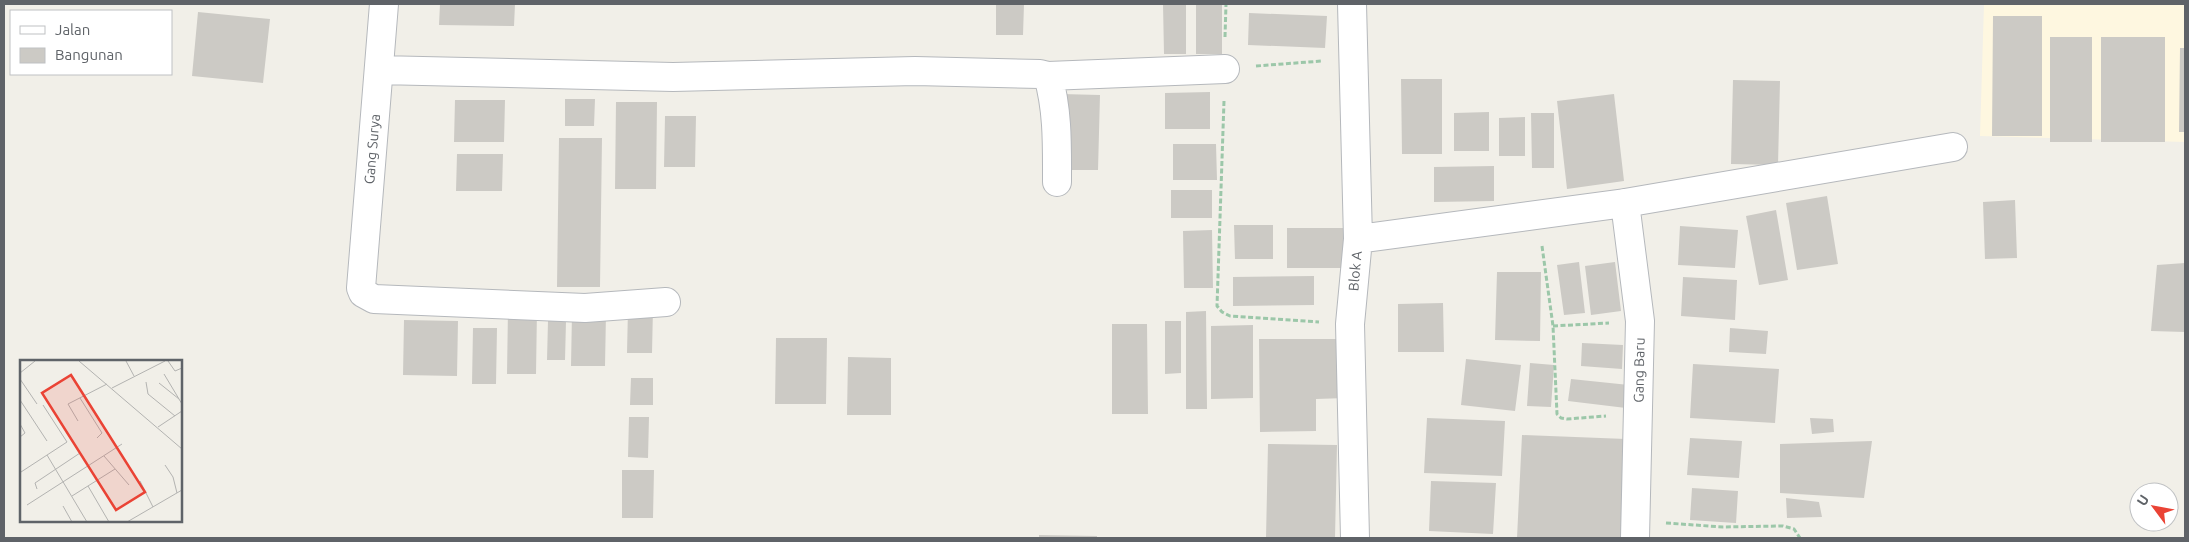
<svg xmlns="http://www.w3.org/2000/svg" width="2189" height="542" font-family="Ubuntu,sans-serif">
<rect width="100%" height="100%" fill="#f1efe8"/>
<path fill="#fef7e0" d="M1984,4H2185V142L1980,136Z"/>
<path fill="#cccac5" d="M440,4H515L514,26L439,25Z
M996,4H1024L1023,35H996Z
M1163,4H1186V54H1164Z
M1196,4H1222V54H1196Z
M198,12L270,19L263,83L192,76Z
M1249,13L1327,16L1325,48L1248,45Z
M1993,16H2042V136H1992Z
M2050,37H2092V142H2050Z
M2101,37H2165V142H2101Z
M2180,48H2185V132H2179Z
M1401,79H1442V154H1402Z
M1733,80L1780,81L1778,165L1731,164Z
M1210,92V129H1165V93Z
M1061,94L1100,95L1098,170H1060Z
M1614,94L1624,181L1567,189L1557,101Z
M565,99H595L594,126H565Z
M455,100H505L504,142H454Z
M616,102H657L656,189H615Z
M1489,112V151H1454V113Z
M1531,113H1554V168H1532Z
M665,116H696L695,167H664Z
M1525,117V156H1499V118Z
M559,138H602L600,287H557Z
M1173,144H1216L1217,180H1173Z
M457,154H503L502,191H456Z
M1494,166V201L1434,202V167Z
M1171,190H1212V218H1171Z
M1827,196L1838,264L1797,270L1786,203Z
M2015,200L2017,258L1985,259L1983,202Z
M1776,210L1788,280L1759,285L1746,216Z
M1234,225H1273V259H1235Z
M1680,226L1738,230L1735,268L1678,265Z
M1287,228H1344L1345,268H1287Z
M1212,230L1213,288H1184L1183,231Z
M1579,262L1585,313L1564,315L1557,265Z
M1615,262L1621,311L1591,315L1585,266Z
M2185,263V332L2151,331L2157,265Z
M1497,272H1541L1540,341L1495,340Z
M1314,276V305L1233,306V277Z
M1683,277L1737,280L1735,320L1681,316Z
M1443,303L1444,352H1398V304Z
M653,308L652,353H627L628,309Z
M508,309H537L536,374H507Z
M1206,311L1207,409H1186V312Z
M572,313H606L605,366H571Z
M404,320L458,321L457,376L403,375Z
M548,321H566L565,360H547Z
M1165,321H1181V373L1165,374Z
M1112,324H1147L1148,414H1112Z
M1253,325V398L1211,399V326Z
M473,328H497L496,384H472Z
M1730,328L1768,331L1766,354L1729,352Z
M776,338H827L826,404H775Z
M1259,339H1346V398L1316,399V431L1260,432Z
M1582,343L1623,345L1622,369L1581,366Z
M848,357L891,358V415H847Z
M1466,359L1521,365L1515,411L1461,405Z
M1530,363L1554,365L1551,407L1527,406Z
M1693,364L1779,369L1775,423L1690,418Z
M631,378H653V405H630Z
M1571,379L1629,385L1626,408L1568,401Z
M629,417H649L648,458L628,457Z
M1427,418L1505,421L1502,476L1424,473Z
M1810,418L1833,419L1834,432L1812,434Z
M1522,435L1626,439L1622,538H1517Z
M1690,438L1742,441L1739,478L1687,475Z
M1872,441L1864,498L1780,493V444Z
M1268,444L1337,445L1335,538H1266Z
M622,470H654L653,518H622Z
M1431,481L1496,483L1493,534L1429,531Z
M1692,488L1738,491L1736,523L1690,520Z
M1786,498L1819,502L1822,517L1787,518Z
M1039,535L1097,536V538H1039Z"/>
<g fill="none" stroke-linecap="round" stroke-linejoin="round">
<defs>
<path id="minor" d="M384,4L361,288L363,293L374,299L585,308L666,302
M1352,4L1358,239L1350,324L1355,538
M379,70L673,77L915,71L1040,74L1048,76C1058,111 1057,146 1057,182
M1048,76L1225,69
M1625,203L1640,321L1635,538
M1358,239L1625,203L1953,147"/>
</defs>
<use href="#minor" stroke="#b5b8bc" stroke-width="30"/>
<path stroke="#9cc7a9" stroke-width="3" stroke-dasharray="5 2.5" stroke-linecap="butt" d="M1225,37L1226,4
M1256,66L1322,61
M1224,101L1217,306L1222,312L1230,316L1319,322
M1542,246L1553,326L1557,414L1561,418L1567,419L1606,416
M1553,326L1609,323
M1666,523L1723,527L1783,526L1794,529L1800,538"/>
<use href="#minor" stroke="#fff" stroke-width="28"/>
</g>
<g text-anchor="middle" dominant-baseline="central" stroke-width="4" stroke-linejoin="round" paint-order="stroke">
<g font-size="14" fill="#5f6368" stroke="#fff">
<text transform="translate(372 149) rotate(-85)">Gang Surya</text>
<text transform="translate(1355 271) rotate(-85)">Blok A</text>
<text transform="translate(1639 370) rotate(-89)">Gang Baru</text>
</g>
</g>
<g transform="translate(20 360)">
<rect width="162" height="162" fill="#f1efe8"/>
<path fill="none" stroke="#b3b3b1" stroke-width="1" d="M59,1L162,89M106,1L114,16M148,1L155,11L162,8M0,13L15,1M144,14L162,44M0,19L17,44M126,22L128,34L155,56M139,23L159,39M92,28L145,1M60,38L82,73L77,78M0,40L27,81M58,61L48,44L87,24M0,64L5,73L0,77M138,67L162,51M27,95L67,162M84,96L109,125M145,105L153,117L157,133M1,112L47,82L23,45M120,121L133,147M68,126L89,162M17,129L15,123L60,93M52,136L95,109M7,145L102,84M43,146L52,162M107,162L162,130"/>
<path fill="#ea4335" fill-opacity="0.15" stroke="#ea4335" stroke-width="2.5" d="M51,15L125,132L96,150L22,33Z"/>
<rect width="162" height="162" fill="none" stroke="#5f6368" stroke-width="2.5"/>
</g>
<rect width="2189" height="542" fill="none" stroke="#5f6368" stroke-width="10"/>
<rect x="10" y="10" width="162" height="65" fill="#ffffff" stroke="#bfc1c3"/>
<rect x="20" y="26" width="25" height="8" fill="#ffffff" stroke="#bfc1c3"/>
<text x="55" y="35" font-size="15" fill="#5f6368">Jalan</text>
<rect x="20" y="48" width="25" height="15" fill="#cccac5" stroke="#bfc1c3"/>
<text x="55" y="60" font-size="15" fill="#5f6368">Bangunan</text>
<g transform="translate(2154 507) rotate(302)"><circle r="24" fill="#ffffff" stroke="#bfc1c3"/>
<path d="M0-4L9 19L0 12L-9 19Z" fill="#ea4335"/>
<text y="-8" font-size="14" font-weight="bold" text-anchor="middle" fill="#5f6368">U</text>
</g>
</svg>
